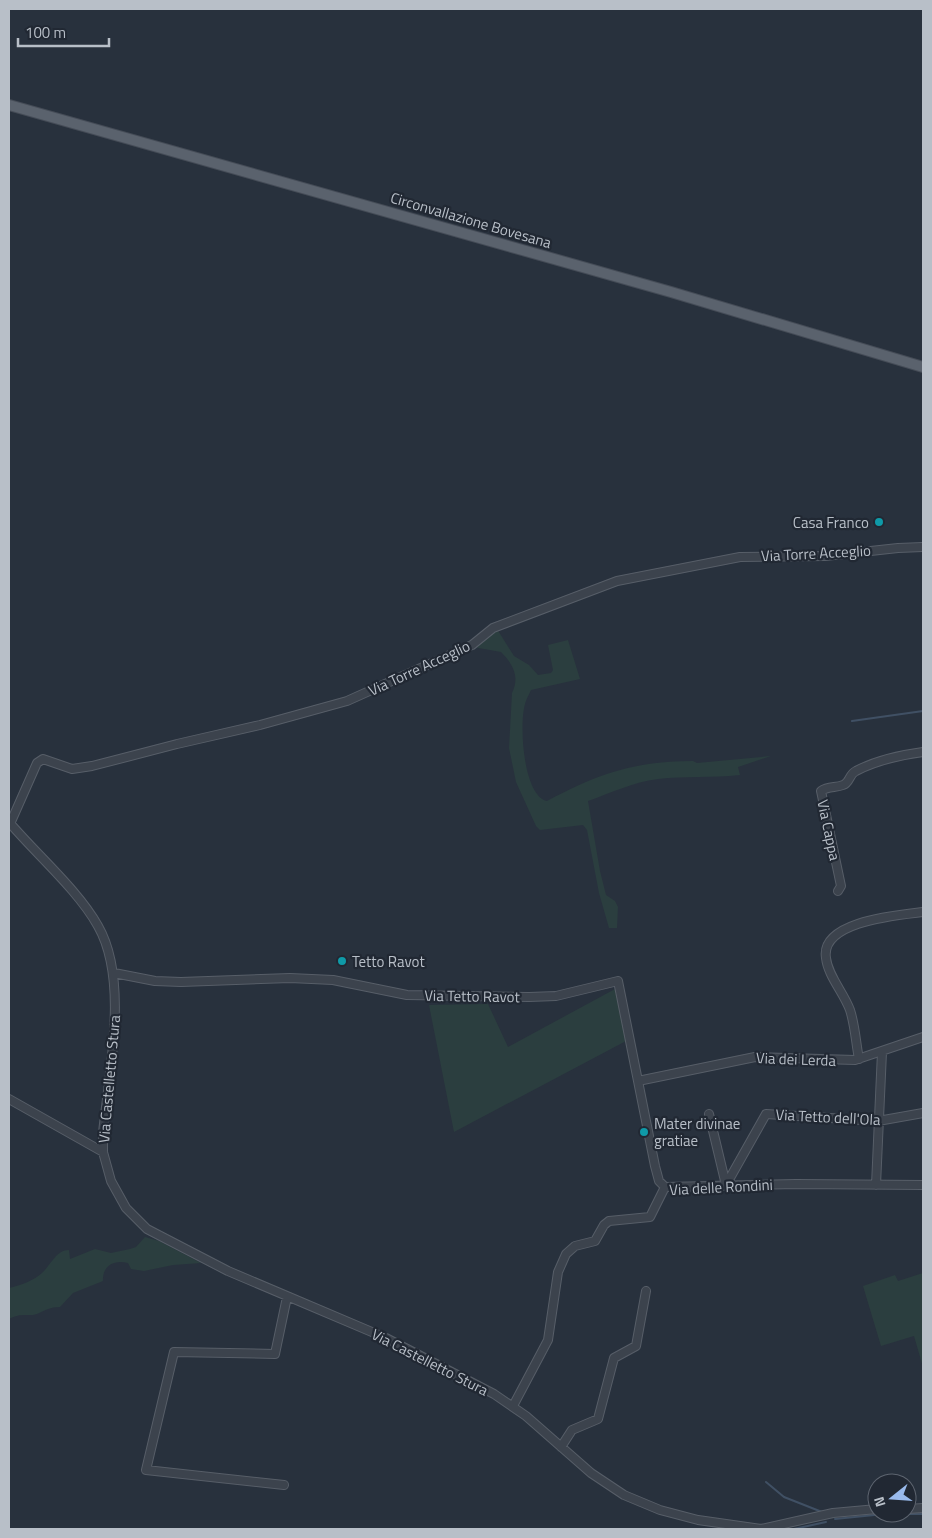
<svg xmlns="http://www.w3.org/2000/svg" width="932" height="1538" font-family="'Titillium Web',sans-serif">
<rect width="100%" height="100%" fill="#28313d"/>
<path fill="#2b3e3f" d="M497,629L514,656L529,665L538,675L551,673L553,670L548,645L568,640L580,679L531,690C529,695 526,699 525,704C519,724 523,796 547,801C598,774 634,761 693,761L697,763L771,756L738,767L740,775C712,778 685,776 658,779C633,782 611,793 588,801L600,871L606,895L615,901L618,907L617,928H609L599,893L587,830L583,825L540,830L536,826L516,782L509,748L512,693C520,677 513,664 501,652L473,647Z
M615,989L626,1041L454,1132L429,1005L488,1004L508,1047Z
M145,1237L159,1241L201,1263L173,1265L144,1271L131,1269L128,1263C114,1259 102,1266 103,1281L73,1293L60,1307C50,1307 46,1310 37,1314C28,1317 22,1312 9,1319V1288C19,1286 35,1280 42,1273C51,1265 56,1250 69,1250L70,1259L95,1249L111,1253L130,1249L136,1247Z
M923,1273V1367L914,1336L881,1346L863,1286L895,1275L898,1281Z"/>
<g fill="none" stroke-linecap="round" stroke-linejoin="round">
<path stroke="#405064" stroke-width="2" d="M852,721L923,711
M766,1482L784,1497L822,1512
M899,1514H923
M835,1519L894,1513
M794,1529L826,1522"/>
<defs>
<path id="minor" d="M9,822C36,854 78,890 98,926C129,980 109,1072 103,1133V1152L111,1181L126,1208L147,1229L228,1271L386,1338L494,1394L526,1416L591,1473L624,1495L660,1510L698,1520L761,1529L833,1513L877,1509
M10,824L37,763L43,759L72,769L92,766L177,744L260,725L347,701L472,645L493,628L617,581L740,557L825,556L898,548L923,547
M838,891L841,886L821,791C828,786 836,788 843,785C850,783 849,774 856,771C875,761 901,755 923,752
M114,973L155,981L181,982L290,978L333,980L407,995L529,997L556,996L618,981L655,1166L659,1181L665,1187
M859,1059C856,1044 855,1025 850,1010C844,993 828,976 826,958C820,921 899,915 923,912
M638,1081L755,1057L855,1060L923,1037
M9,1099L103,1152
M709,1114L726,1185
M726,1185L766,1114L878,1121L923,1113
M876,1185L882,1052
M665,1187L796,1184L923,1185
M513,1406L548,1340L558,1272L566,1254L575,1246L595,1241L604,1225L609,1221L650,1217L665,1187
M561,1447L572,1430L598,1419L614,1358L636,1346L646,1291
M284,1485L146,1470L174,1352L275,1354L287,1297
M907,1509L923,1508"/>
<path id="major" d="M9,105L671,292L923,367"/>
</defs>
<use href="#minor" stroke="#575e68" stroke-width="10"/>
<use href="#major" stroke="#454c57" stroke-width="12"/>
<use href="#minor" stroke="#3c434d" stroke-width="8"/>
<use href="#major" stroke="#5a626d" stroke-width="10"/>
</g>
<g fill="#0f9aa8" stroke="#212833" stroke-width="2">
<circle cx="879" cy="522" r="5"/>
<circle cx="342" cy="961" r="5"/>
<circle cx="644" cy="1132" r="5"/>
</g>
<g text-anchor="middle" dominant-baseline="central" stroke-width="4.5" stroke-linejoin="round" paint-order="stroke">
<g font-size="15" fill="#b8bfc8" stroke="#212833">
<text transform="translate(471 220) rotate(16)">Circonvallazione Bovesana</text>
<text transform="translate(816 553) rotate(-3)">Via Torre Acceglio</text>
<text transform="translate(419 668) rotate(-25)">Via Torre Acceglio</text>
<text transform="translate(829 830) rotate(78)">Via Cappa</text>
<text transform="translate(472 996) rotate(1)">Via Tetto Ravot</text>
<text transform="translate(796 1059) rotate(2)">Via dei Lerda</text>
<text transform="translate(109 1079) rotate(-85)">Via Castelletto Stura</text>
<text transform="translate(828 1117) rotate(3)">Via Tetto dell'Ola</text>
<text transform="translate(721 1187) rotate(-3)">Via delle Rondini</text>
<text transform="translate(430 1362) rotate(27)">Via Castelletto Stura</text>
</g>
<g font-size="15" fill="#b8bfc8" stroke="#212833" text-anchor="start">
<text x="869" y="522" text-anchor="end">Casa Franco</text>
<text x="352" y="961">Tetto Ravot</text>
<text x="654" y="1123">Mater divinae<tspan x="654" dy="17">gratiae</tspan></text>
</g>
</g>
<rect width="932" height="1538" fill="none" stroke="#b8bfc8" stroke-width="20"/>
<g transform="translate(892 1498) rotate(253)"><circle r="24" fill="#212833" stroke="#5d646f"/>
<path d="M0-4L9 19L0 12L-9 19Z" fill="#99baec"/>
<text y="-8" font-size="14" font-weight="bold" text-anchor="middle" fill="#b8bfc8">N</text>
</g>
<path d="M18 38v8h91v-8" fill="none" stroke="#b8bfc8" stroke-width="2.5"/>
<text x="25" y="38" font-size="15" fill="#b8bfc8" stroke="#212833" stroke-width="4" paint-order="stroke">100 m</text>
</svg>
